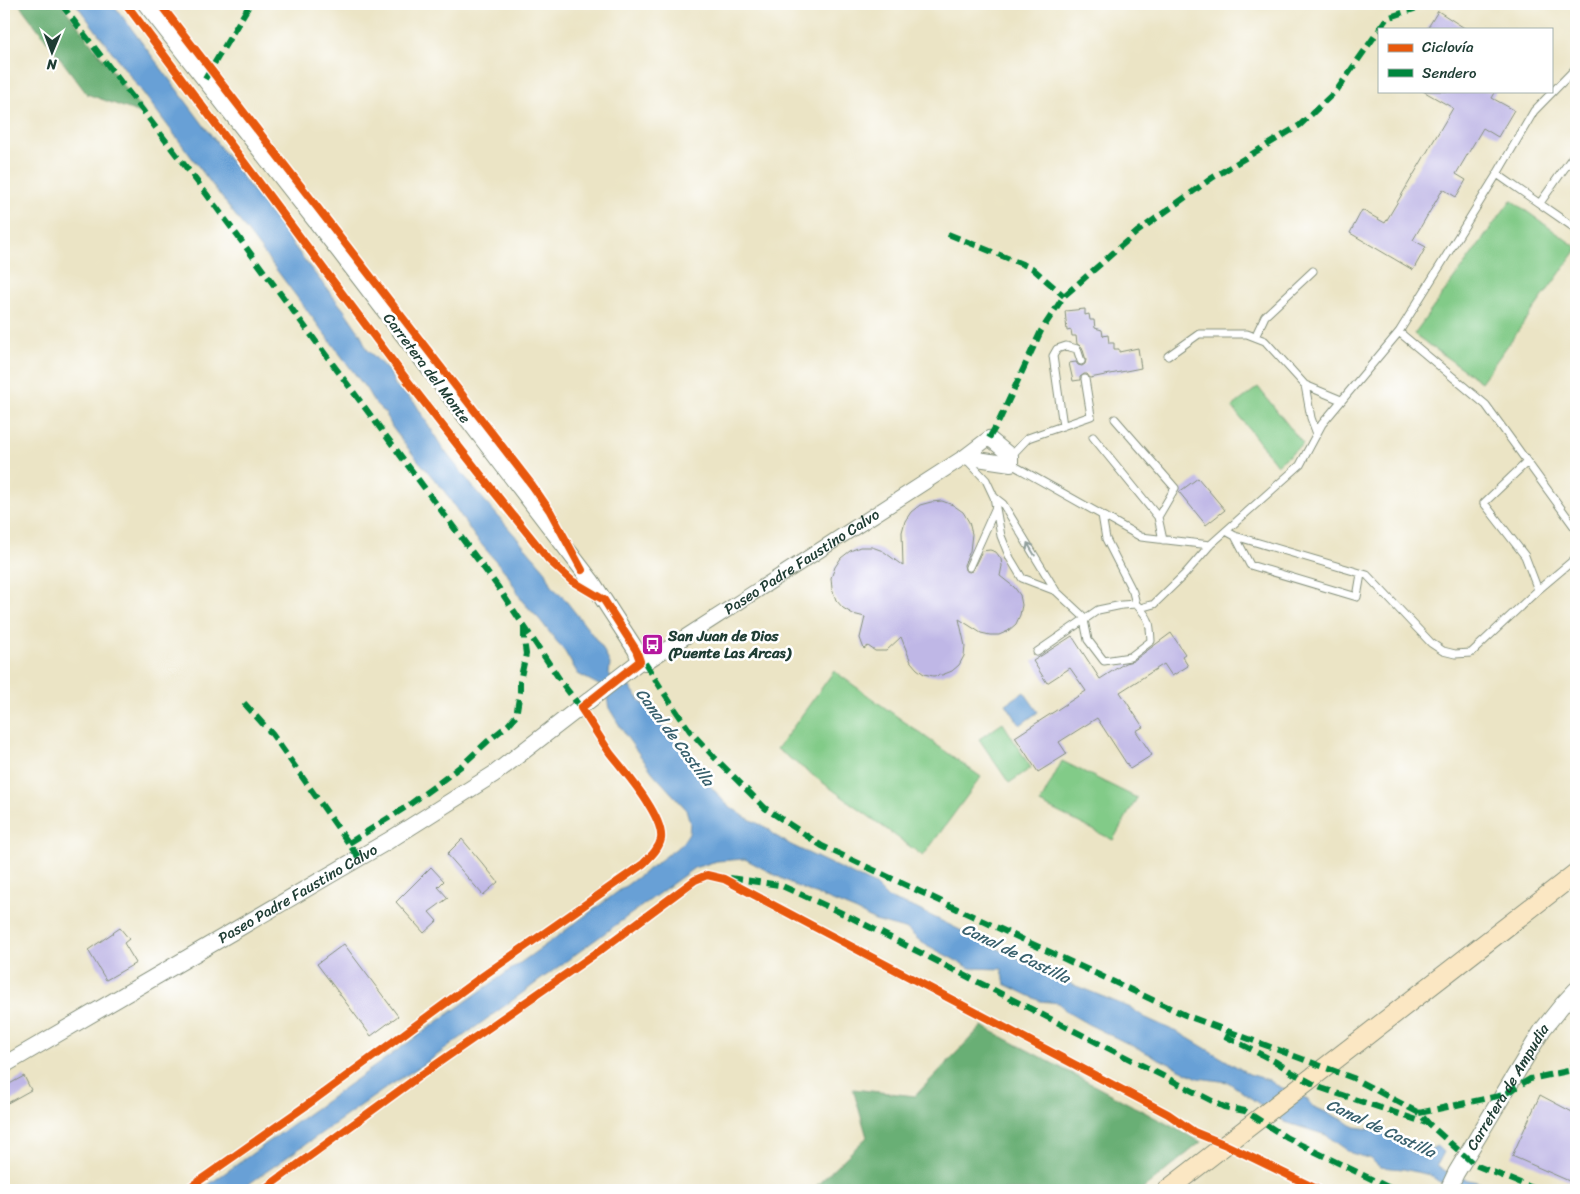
<svg xmlns="http://www.w3.org/2000/svg" width="1580" height="1194" font-family="Sriracha,sans-serif">
<rect width="100%" height="100%" fill="#fff"/>
<filter id="ink" filterUnits="userSpaceOnUse"><feTurbulence type="fractalNoise" baseFrequency=".02" numOctaves="2"/><feDisplacementMap in="SourceGraphic" scale="10" xChannelSelector="R" yChannelSelector="G"/><feConvolveMatrix kernelMatrix="1 2 1 2 8 2 1 2 1" color-interpolation-filters="sRGB"/></filter>
<filter id="wash" filterUnits="userSpaceOnUse"><feTurbulence type="fractalNoise" baseFrequency=".0096" numOctaves="4" result="noise"/><feDisplacementMap in="SourceGraphic" scale="20" xChannelSelector="R" yChannelSelector="G"/><feGaussianBlur stdDeviation="1.12" result="paint"/><feColorMatrix in="noise" values="0 0 0 0 0 0 0 0 0 0 0 0 0 0 0 0 0 1.4 0 .05"/><feComposite in="paint" operator="in"/></filter>
<g filter="url(#wash)">
<rect width="100%" height="100%" fill="#ebe4c5"/>
<path fill="#82cb88" stroke="#50845e" d="M1511,200L1576,247V251L1481,382L1414,334Z
M1258,387L1303,444L1277,465L1232,407Z
M834,671L981,777L923,856L777,749Z
M1003,723L1031,768L1009,783L979,739Z
M1062,761L1137,798L1113,840L1040,803Z"/>
<path fill="#69af74" stroke="#447654" d="M19,4H61L146,115L87,94Z
M982,1026L1201,1142L1142,1190H812L867,1137L853,1089L915,1096Z"/>
<path fill="#67a0d6" stroke="#436e85" d="M76,4H113L312,270L344,310L361,335L366,348L390,373L395,385L415,403L443,449L477,492L545,570L553,588L563,597L602,647L610,664L609,674L620,687L629,686L652,715L680,747L684,755L725,803L745,817L769,829L774,835L791,845L875,885L888,898L915,908L1005,952L1049,972L1059,979L1131,1008L1144,1017L1183,1035L1249,1074L1269,1080L1276,1085L1307,1099L1312,1106L1344,1120L1354,1127L1377,1130L1403,1141L1412,1153L1424,1152L1437,1146L1444,1152L1437,1165C1443,1170 1450,1174 1457,1177C1470,1181 1484,1182 1494,1190H1457L1453,1187L1438,1181L1430,1175L1403,1169L1380,1167L1369,1158L1351,1153L1326,1135L1285,1122L1228,1082L1198,1078L1088,1024L1067,1012L1059,1003L1040,1001L1005,984L1002,969L970,968L921,942L908,930L875,921L857,911L796,886L745,859L717,861L694,868L429,1061L389,1086L240,1190H201L551,941L681,845L689,833L690,823L686,809L653,773L626,736L609,708L607,698L599,685L578,674L565,652L540,620L522,601L508,575L475,537L445,492L411,452L392,427L386,414L374,402L367,390Z
M1024,692L1038,712L1020,725L1006,704Z"/>
<g id="blocks">
<path fill="#bfb7e6" d="M1438,11L1466,29H1427Z
M1423,91H1496L1492,98L1514,110L1498,137L1483,128L1456,174L1466,180L1456,197L1443,189L1413,240L1426,247L1413,270L1350,233L1362,210L1385,223L1453,108Z
M1085,309V315L1089,314L1090,320H1094L1095,328L1102,330L1103,336L1108,335L1109,343H1114V349H1119V352L1138,348L1141,368L1090,378L1087,374H1084L1080,377V380L1073,381L1069,363L1076,362L1078,365L1082,366L1085,364L1086,360L1082,347L1077,344L1076,336H1072L1071,330L1067,331L1065,311Z
M1198,478L1225,510L1206,525L1179,492Z
M942,501L953,505L963,512L969,522L972,534L970,551L964,565L965,570L969,572L972,571L982,551L990,550L996,552L1001,559L1002,566L1000,576L1014,587L1020,595L1022,605L1020,615L1016,624L1008,631L999,635H990L981,633L959,619L965,646L964,656L959,665L952,671L942,675L933,676L924,674L917,669L911,662L901,637L886,651H875L868,646L864,649L860,638L865,617L853,614L843,608L836,600L832,589L831,578L835,567L841,558L850,551L860,547H872L883,551L903,566L902,532L905,521L911,512L920,505L931,502Z
M1171,633L1185,654L1182,656L1188,666L1172,676L1164,664L1120,692L1143,727L1136,731L1152,755L1130,769L1097,718L1059,742L1067,754L1038,772L1015,737L1086,691L1070,668L1047,683L1033,661L1072,636L1100,679L1125,663L1133,661Z
M462,839L498,882L483,895L447,854Z
M431,867L444,881L438,887L448,898L429,912L437,921L424,933L396,902Z
M120,928L129,939L124,943L136,963L106,980L88,950Z
M344,944L398,1016L371,1036L317,964Z
M24,1076L31,1090L4,1105V1087Z
M1540,1095L1576,1114V1184L1512,1156Z"/>
</g>
</g>
<g filter="url(#ink)">
<use href="#blocks" fill-opacity="0" stroke="#85907c" stroke-width="1"/>
<g fill="none" stroke-linecap="round" stroke-linejoin="round">
<defs>
<path id="service" d="M1497,174L1576,229
M1540,203L1576,152
M1399,332L1486,405L1576,529
M1255,337L1265,316L1313,271
M1168,356L1199,334H1247L1265,341L1305,385L1341,400
M1305,385L1311,418L1317,434
M1115,419L1175,488L1158,517
M1063,426L1053,356L1057,349L1066,346L1077,349L1081,361
M1093,437L1158,517L1163,540
M1011,456L1028,438L1091,416L1085,379
M967,460L986,480L994,497L1001,536L1010,558L1022,578L1056,591
M1527,462L1484,503L1525,556L1538,590
M1011,464L1141,537L1210,545
M994,497L1003,504L1056,591L1086,619
M1102,515L1106,539L1133,592L1136,604
M1226,531L1235,536L1367,575L1431,643L1443,651L1455,654L1471,653L1538,590L1576,558
M1235,536L1250,565L1357,597L1361,574
M969,567L996,507
M1140,608L1154,604L1185,574L1210,545L1300,465L1322,424L1399,332L1497,174L1534,111L1576,68
M1037,652L1098,610L1122,605L1136,604C1150,619 1150,621 1151,641L1130,657L1104,661L1088,640L1084,620"/>
<g id="minor">
<path id="s1" d="M640,661L645,663L651,659L964,457L989,438L1011,456V464L964,457"/>
</g>
<g id="tertiary">
<path id="s2" d="M4,1065L388,841L494,774L640,661L636,650L592,582L340,252L146,4"/>
<path id="s3" d="M1448,1190L1456,1173L1543,1029L1563,1004L1576,990"/>
</g>
<path id="secondary" d="M1167,1190L1576,873"/>
</defs>
<use href="#service" stroke="#85907c" stroke-width="9"/>
<use href="#minor" stroke="#85907c" stroke-width="16"/>
<use href="#tertiary" stroke="#85907c" stroke-width="18"/>
<use href="#secondary" stroke="#85907c" stroke-width="21"/>
<use href="#service" stroke="#fff" stroke-width="7"/>
<use href="#minor" stroke="#fff" stroke-width="14"/>
<use href="#tertiary" stroke="#fff" stroke-width="16"/>
<use href="#secondary" stroke="#fbe7c3" stroke-width="19"/>
<path stroke="#00873e" stroke-width="6" stroke-dasharray="12 6" stroke-linecap="butt" d="M61,4L202,188L498,587L562,683L584,712
M1379,29L1387,18L1429,4
M205,79L250,4
M948,234L1032,268L1064,296
M989,438L999,421L1041,331L1064,296L1137,232L1212,178L1300,125L1337,90L1379,30
M645,663L670,702L690,731L714,757L765,808L822,846L1185,1015L1353,1078L1419,1113L1429,1124L1475,1165L1538,1190
M244,703L272,734L359,858
M349,843L406,807L435,786L461,766L488,741L508,725L516,716L520,692V681L526,654L524,640V625
M730,878L780,885L844,914L1224,1107L1245,1111L1287,1138L1394,1190
M1225,1036L1276,1062L1293,1073L1321,1088L1426,1123
M1419,1113L1503,1095L1530,1079L1568,1071L1576,1063"/>
<defs>
<path id="cycleway" d="M126,4L403,375L491,488L549,560L572,581L604,600L636,650L640,661L581,708C591,723 600,738 610,753C624,771 664,816 661,839C659,849 650,857 643,864L480,978L307,1105L186,1190
M160,4L532,485L550,511L582,570
M263,1190L418,1077L602,949L695,880L707,875L724,879L1168,1114L1194,1132L1226,1145L1319,1190"/>
</defs>
<use href="#cycleway" stroke="#fff" stroke-width="11"/>
<use href="#cycleway" stroke="#e8590c" stroke-width="8"/>
</g>
<defs><path id="oneway-shaft" d="M-6 0H5M1.5-3L5.5 0L1.5 3" fill="none" stroke-width="1.6" stroke-linecap="round" stroke-linejoin="round" transform="scale(1.25)"/></defs>
<use stroke="#8f9e9a" href="#oneway-shaft" transform="translate(1031 549) rotate(-121)"/>
</g>
<defs>
<symbol id="bus-square" viewBox="-11 -11 22 22"><rect x="-9" y="-9" width="18" height="18" rx="4" fill="#b5179e" stroke="#fff"/><path d="M-5-6H5V4H4V6H2V4H-2V6H-4V4H-5ZM-3.5-4V0h7V-4ZM-3.5 1.2v1.5H-2V1.2ZM2 1.2v1.5H3.5V1.2Z" fill="#fff"/></symbol>
</defs>
<g fill-rule="evenodd">
<use href="#bus-square" x="640" y="632" width="25" height="25"/>
</g>
<g text-anchor="middle" dominant-baseline="central" stroke-width="5" stroke-linejoin="round" paint-order="stroke">
<g font-size="15" fill="#1f3d34" stroke="#fff">
<text transform="translate(427 368) rotate(53)">Carretera del Monte</text>
<text stroke="none"><textPath href="#s1" startOffset="192">Paseo Padre Faustino Calvo</textPath></text>
<text stroke="none"><textPath href="#s2" startOffset="340">Paseo Padre Faustino Calvo</textPath></text>
<text stroke="none"><textPath href="#s3" startOffset="119">Carretera de Ampudia</textPath></text>
</g>
<g font-size="15" font-weight="bold" fill="#1f3d34" stroke="#fff" text-anchor="start">
<text x="668" y="636">San Juan de Dios<tspan x="668" dy="17">(Puente Las Arcas)</tspan></text>
</g>
<g font-size="16" font-style="italic" fill="#38606d" stroke="#fff">
<text transform="translate(675 737) rotate(53)">Canal de Castilla</text>
<text transform="translate(1016 953) rotate(26)">Canal de Castilla</text>
<text transform="translate(1381 1128) rotate(25)">Canal de Castilla</text>
</g>
</g>
<rect width="1580" height="1194" fill="none" stroke="#fff" stroke-width="20"/>
<rect x="1378" y="28" width="175" height="65" fill="#ffffff" stroke="#a5b1ae"/>
<rect x="1388" y="44" width="25" height="8" fill="#e8590c" stroke="#a5b1ae"/>
<text x="1422" y="52" font-size="15" fill="#1f3d34">Ciclovía</text>
<rect x="1388" y="69" width="25" height="8" fill="#00873e" stroke="#a5b1ae"/>
<text x="1422" y="78" font-size="15" fill="#1f3d34">Sendero</text>
<g transform="translate(52 52) rotate(181)" stroke="#ffffff" stroke-width="4" paint-order="stroke">
<path d="M0-4L9 19L0 12L-9 19Z" fill="#1f3d34"/>
<text y="-8" font-size="14" font-weight="bold" text-anchor="middle" fill="#1f3d34">N</text>
</g>
</svg>
